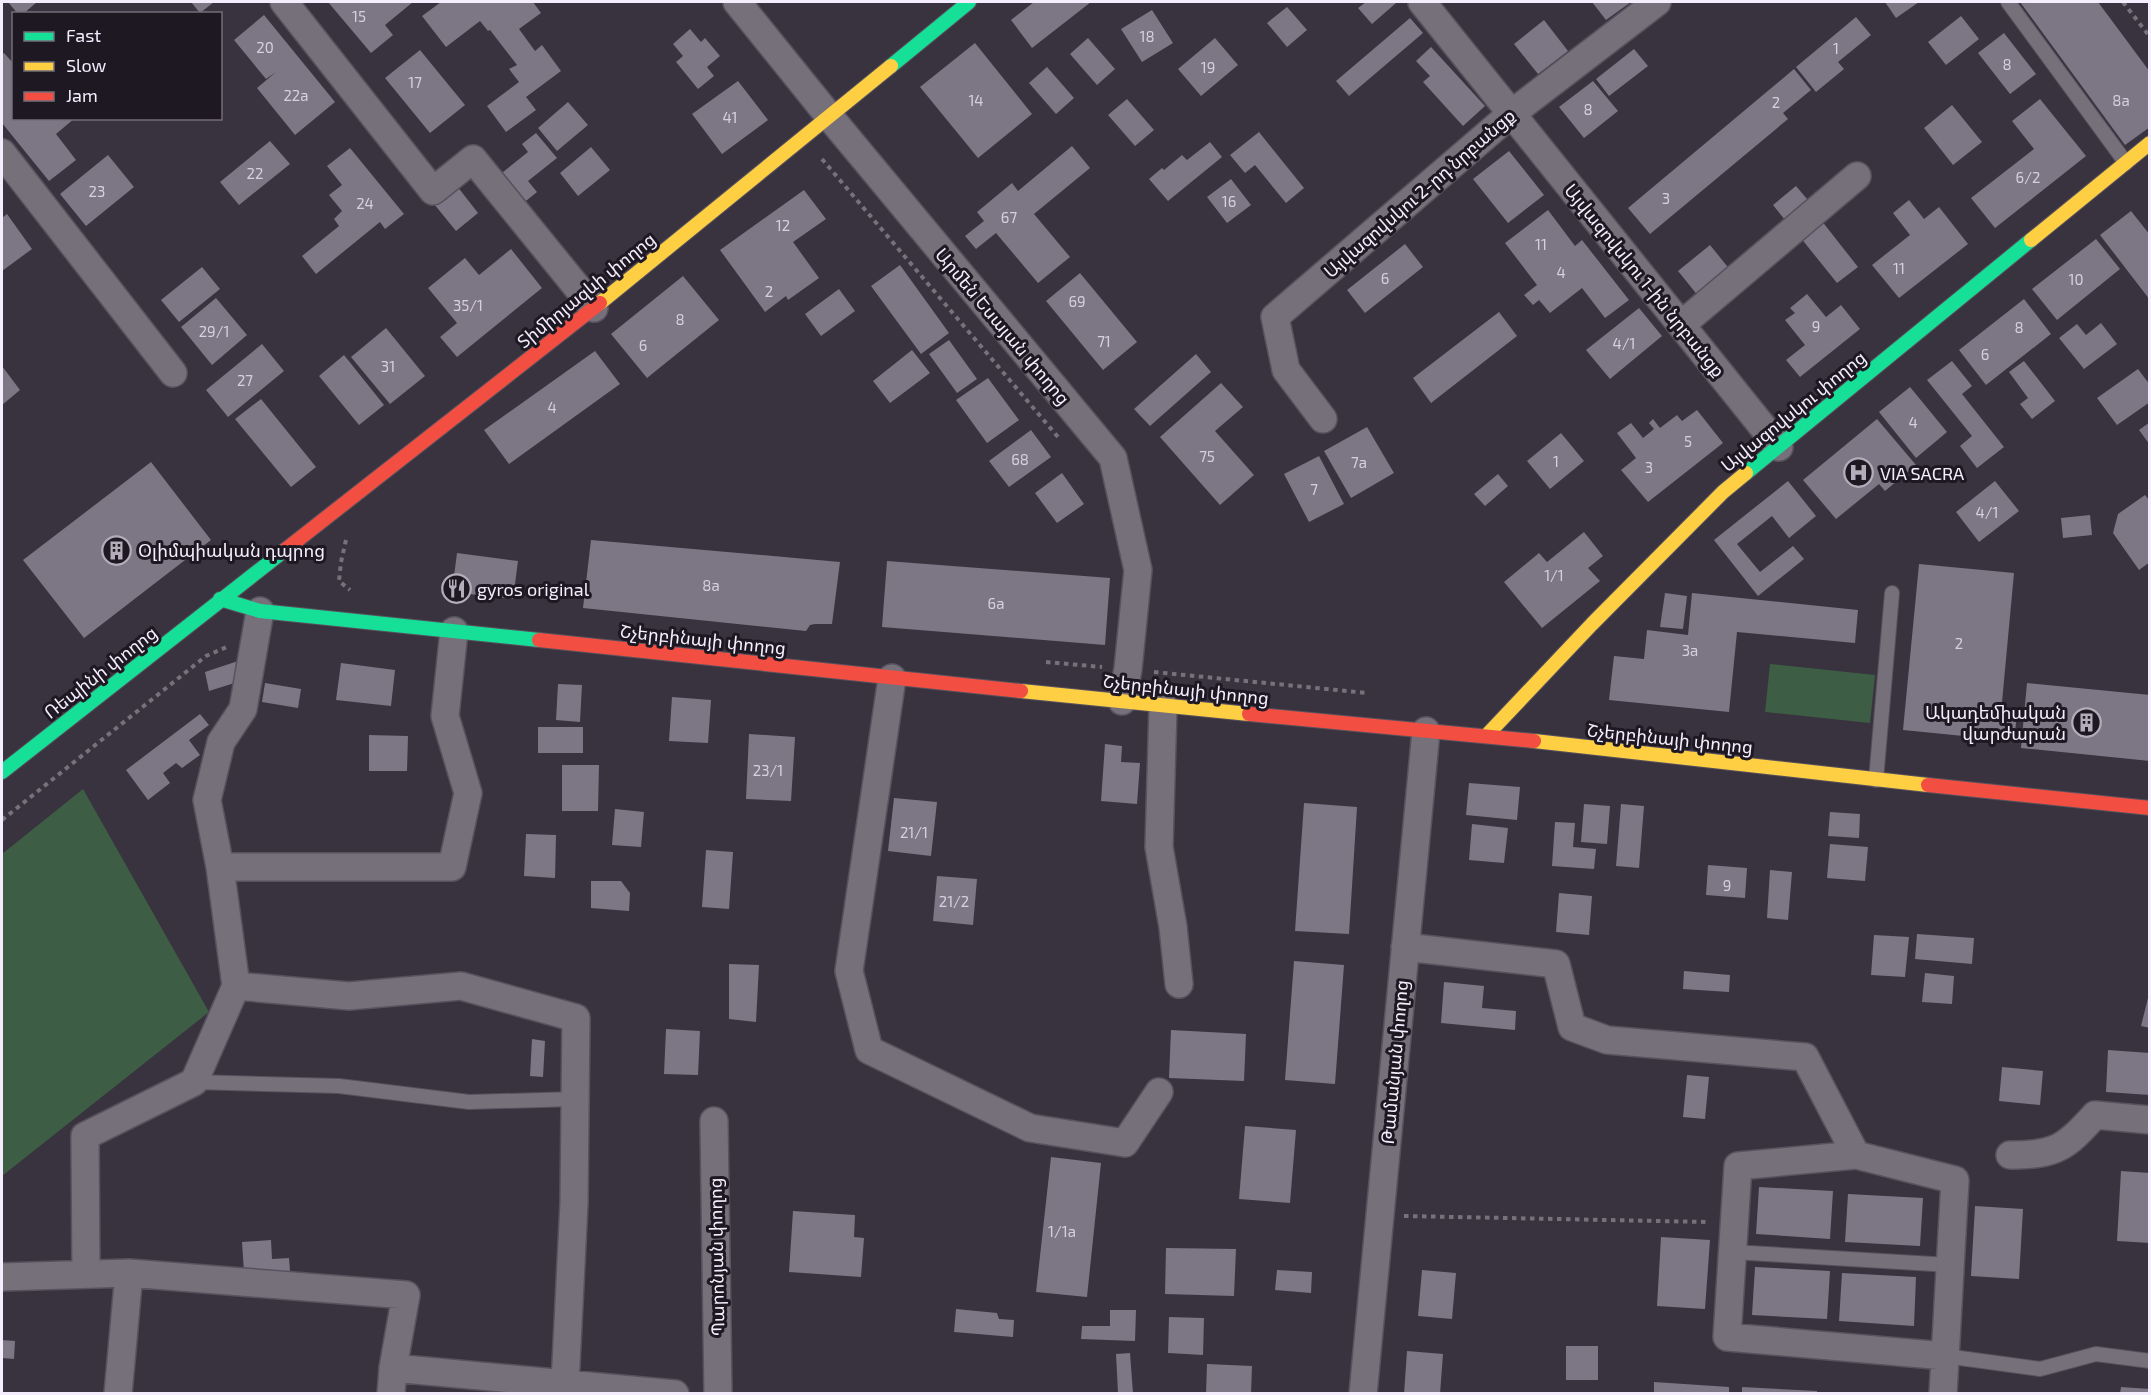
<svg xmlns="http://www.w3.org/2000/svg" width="2151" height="1395" font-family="'Exo 2','Noto Sans Armenian',sans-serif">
<rect width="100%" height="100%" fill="#39333f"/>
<path fill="#3d5d44" d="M1770,664L1875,675L1870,723L1765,712Z
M83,789L209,1012L2,1176V854Z"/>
<path fill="#7d7685" d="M8,2H37L23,14H18Z
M191,2H214L200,13Z
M328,2H413L385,25L393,35L371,53Z
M441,2H533L541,13L519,29L535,51L542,45L561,71L526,97L536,110L506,132L487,106L519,82L509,69L517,65L490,30L488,31L480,21L446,47L422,16Z
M1034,2H1091L1032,48L1011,20Z
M1366,2H1395L1396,3L1372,24L1358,8Z
M1592,2H1631L1606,20Z
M1885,2H1919L1896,18Z
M2020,2H2098L2150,72V127L2125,145Z
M1287,7L1307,30L1287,47L1267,23Z
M1152,10L1173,43L1142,62L1121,29Z
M264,15L335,102L295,135L257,88L276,72L266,79L234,40Z
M1961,16L1979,39L1946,65L1928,42Z
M1856,17L1871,35L1838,62L1844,69L1816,92L1796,67Z
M1410,18L1423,33L1349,96L1336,81Z
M1544,20L1568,51L1538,74L1514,44Z
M690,29L701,42L705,38L720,56L707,67L714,76L698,89L676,62L683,56L673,44Z
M2004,33L2036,74L2010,94L1978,53Z
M1088,38L1115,69L1097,85L1070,54Z
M1215,38L1238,65L1201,96L1178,69Z
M975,43L1032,114L978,158L920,87Z
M1431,47L1485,106L1463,126L1423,82L1430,76L1416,61Z
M1634,49L1648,66L1609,96L1596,79Z
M420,50L465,105L430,133L385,78Z
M4,53L14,64V118H75L56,134L76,160L49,181L2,123V54Z
M1047,67L1074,98L1056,114L1029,83Z
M1794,69L1811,90L1783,113L1788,119L1650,234L1628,208Z
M738,81L768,120L722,154L692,114Z
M1593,81L1618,111L1584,138L1559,107Z
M1127,99L1154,130L1135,146L1108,115Z
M2040,99L2086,156L1995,228L1971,198L2034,149L2012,121Z
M568,102L588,125L557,151L538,128Z
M1952,105L1982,142L1953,165L1924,128Z
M1259,132L1304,188L1286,203L1255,165L1245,173L1230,155Z
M536,133L557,158L528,181L537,192L521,205L498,176L528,152L522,144Z
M270,141L290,164L239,205L220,182Z
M1210,142L1222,157L1168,201L1149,179L1162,168L1164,170L1182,155L1187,160Z
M1072,146L1090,168L1034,214L1070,257L1038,283L996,233L976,249L965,236L984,221L977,212L1012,183L1018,191Z
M591,147L610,170L578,196L560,173Z
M350,148L404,214L385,229L380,222L316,274L302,256L339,226L334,219L342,211L329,195L342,185L327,166Z
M1509,151L1544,195L1508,223L1473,179Z
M108,155L134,187L86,226L60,194Z
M1231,179L1251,205L1227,223L1207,197Z
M457,186L478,213L456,231L434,204Z
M1796,186L1813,206L1789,225L1773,205Z
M804,190L826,219L793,242L819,278L788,300L786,296L765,312L720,250Z
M1909,200L1924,219L1939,207L1968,244L1899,298L1872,265L1910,235L1893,213Z
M1548,210L1575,246L1582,240L1629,300L1605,318L1582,288L1550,313L1539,300L1533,305L1524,295L1537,285L1505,243Z
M2131,211L2150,235V300L2100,235Z
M7,214L32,249L2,271V218Z
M1821,220L1858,267L1837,283L1800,237Z
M2096,239L2120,269L2057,320L2032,289Z
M1405,244L1423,267L1365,313L1347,290Z
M1710,245L1731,271L1699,297L1678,271Z
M511,249L542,288L457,357L440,337L457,323L428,288L465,258L479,275Z
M900,265L949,333L921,354L871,286Z
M202,267L220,289L179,322L161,300Z
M1080,273L1137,342L1103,370L1046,301Z
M683,276L719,320L647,378L611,334Z
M839,289L855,311L821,336L805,314Z
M1807,294L1826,317L1841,305L1860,329L1800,377L1786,360L1805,345L1785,320L1795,313L1790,308Z
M216,298L247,335L212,365L181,327Z
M2024,299L2051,334L1986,385L1959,350Z
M1639,308L1662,336L1610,379L1586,350Z
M1499,312L1517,336L1431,403L1413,378Z
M2101,323L2117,344L2084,369L2059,338L2077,324L2086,335Z
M386,328L425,376L390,404L351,357Z
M949,340L977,379L957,393L929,354Z
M262,344L284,371L228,417L206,390Z
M912,350L930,373L890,403L873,381Z
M595,351L620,384L509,464L484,430Z
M1196,354L1211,372L1150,426L1134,409Z
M344,355L384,405L359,425L319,376Z
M1952,361L1972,386L1962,394L2004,447L1977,468L1960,446L1972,436L1927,380Z
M2024,361L2055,401L2032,419L2020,404L2028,398L2009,372Z
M2,366L20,390L2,405Z
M2138,369L2150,385V402L2117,425L2097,398Z
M988,378L1019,420L987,443L956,400Z
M1221,383L1243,407L1215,431L1254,475L1220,505L1160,437Z
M1910,387L1947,432L1916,458L1879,412Z
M261,399L316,467L291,487L235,419Z
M1697,410L1723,443L1648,502L1621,470L1636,458L1617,433L1631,423L1643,438L1654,429L1649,423L1653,419L1660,428L1677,415L1682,421Z
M1877,419L1916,465L1885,491L1879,484L1836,519L1803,480Z
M2150,422V445L2139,430Z
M1367,427L1394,473L1351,498L1324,451Z
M1031,430L1051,457L1009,487L989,461Z
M1561,433L1584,461L1550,489L1527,461Z
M1319,456L1344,504L1309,522L1284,474Z
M151,462L211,540L84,638L23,560Z
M1062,473L1084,504L1057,523L1035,493Z
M1498,474L1508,486L1485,506L1474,494Z
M1788,481L1816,516L1789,538L1772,516L1737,544L1760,572L1793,546L1804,559L1758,596L1714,540Z
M1995,481L2019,511L1979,542L1956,512Z
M2145,495L2150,501V562L2139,570L2113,533L2118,514Z
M2090,515L2092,535L2063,538L2061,518Z
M1584,532L1603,556L1588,568L1600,581L1542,628L1504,582L1539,553L1547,562Z
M591,540L840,562L832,624H815L810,625L806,631L583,608Z
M457,553L518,561L513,599L452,592Z
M887,561L1110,578L1105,645L882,627Z
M1919,564L2014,573L2001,713L2017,714L2014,741L1903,730Z
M1665,593L1687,596L1683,629L1660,627Z
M1692,593L1858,610L1855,643L1737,632L1729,712L1609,700L1614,656L1644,659L1647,630L1688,635Z
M241,660V681L209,691L205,672Z
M341,663L395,670L391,706L336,700Z
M265,683L301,689L298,708L262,702Z
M2027,683L2150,695V761L2021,748Z
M558,684L582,685L580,722L556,720Z
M672,697L711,700L708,743L669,741Z
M200,714L209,725L189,740L200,755L182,768L176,763L163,773L170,783L148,800L126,770Z
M538,727H583V753H538Z
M749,734L795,737L791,801L746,799Z
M369,735L408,736L407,771H369Z
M1105,744L1122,746L1121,762L1140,763L1137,804L1101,801Z
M562,765H599L598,811H562Z
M1469,783L1520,787L1517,820L1466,815Z
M894,798L937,802L931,856L888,851Z
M1304,803L1357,807L1349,934L1295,931Z
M1584,804L1610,806L1607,844L1581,842Z
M1621,804L1644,806L1639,868L1616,866Z
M615,809L644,812L641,847L612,845Z
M1830,812L1860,814L1859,838L1828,836Z
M1555,822L1575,823L1573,847L1596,849L1594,869L1552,866Z
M1472,824L1508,828L1504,863L1469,860Z
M526,834L556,835L555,878L524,876Z
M1830,844L1868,847L1865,881L1827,878Z
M706,850L733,852L729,909L702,907Z
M1708,865L1747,868L1745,898L1706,895Z
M1770,870L1792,872L1788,920L1767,918Z
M937,876L977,879L973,925L933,921Z
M591,881H621L630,893L629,911L591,908Z
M1559,893L1592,896L1589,935L1556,932Z
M1917,934L1974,938L1972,964L1915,959Z
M1874,935L1909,937L1905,977L1871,975Z
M1294,961L1344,965L1335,1084L1285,1080Z
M729,964L759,965L756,1022L729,1019Z
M1684,971L1730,975L1729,992L1683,989Z
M1925,973L1954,976L1952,1004L1922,1002Z
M1444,982L1484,986L1482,1008L1516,1011L1515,1030L1441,1023Z
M2149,994L2150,995V1028L2141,1026Z
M666,1029L700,1031L698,1075L664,1074Z
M1171,1030L1246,1034L1244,1081L1169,1078Z
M532,1039L545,1041L543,1077L530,1076Z
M2108,1050L2150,1053V1095L2106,1092Z
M2002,1067L2043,1071L2040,1105L1999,1101Z
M1687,1075L1709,1077L1705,1119L1683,1117Z
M1245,1126L1296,1130L1290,1203L1239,1199Z
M1051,1157L1101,1163L1087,1297L1036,1292Z
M2121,1171L2150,1173V1243L2117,1241Z
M1759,1187L1833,1191L1830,1239L1756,1234Z
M1848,1194L1923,1198L1920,1246L1845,1242Z
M1975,1206L2023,1209L2019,1279L1971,1276Z
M793,1211L855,1215L854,1237L864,1238L861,1277L789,1272Z
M1661,1237L1710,1240L1705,1309L1657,1306Z
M271,1240L272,1259L289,1258L290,1271L244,1272L242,1242Z
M1166,1248L1236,1249L1234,1296L1165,1294Z
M1755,1267L1830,1271L1827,1319L1752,1315Z
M1277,1270L1312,1272L1311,1293L1275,1290Z
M1422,1270L1456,1273L1452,1319L1418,1316Z
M1842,1273L1916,1277L1914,1326L1839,1321Z
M956,1309L997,1313L999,1319L1014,1320L1013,1337L954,1332Z
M1110,1310H1136L1135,1341L1081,1339L1082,1326H1110Z
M1169,1317L1204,1318L1203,1355L1168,1353Z
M2,1340L15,1341L14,1359L2,1358Z
M1566,1346H1598V1380H1566Z
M1407,1351L1443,1354L1440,1394H1404Z
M1130,1353L1133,1393H1118L1116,1354Z
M1207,1364L1252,1366L1251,1394H1206Z
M1654,1382L1729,1387V1394H1654Z
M1742,1387L1817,1391V1394H1742Z
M2121,1387L2150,1389V1394H2120Z"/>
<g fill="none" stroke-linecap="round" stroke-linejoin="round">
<defs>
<path id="lane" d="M2008,2L2126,163
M1876,780L1892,593
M194,1082L339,1086L469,1102L575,1099
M1732,1252L1950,1265
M1945,1356L2040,1369L2096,1354L2150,1361"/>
<path id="street" d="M284,2L433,191L473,159L594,308
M737,2L829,116L1113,458L1138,570L1128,669L1122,701
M1422,2L1779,447
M2,153L173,373
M1681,325L1857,176
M1323,419L1286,370L1275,317L1511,114L1657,2
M260,611L243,709L221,742L207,800L220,867H452L468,793L445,716L454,631
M892,678L849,971L869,1050L1030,1128L1125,1143L1159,1092
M1163,706L1159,847L1173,927L1179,984
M220,867L236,986L349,996L461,986L576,1018L574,1203L565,1384
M1405,947L1556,964L1572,1027L1607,1040L1805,1057L1856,1155
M714,1121L718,1394
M2010,1155C2056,1155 2065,1148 2095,1115L2150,1120
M86,1274L85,1136L194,1082L236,986
M2,1277L129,1273
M393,1368L675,1394
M118,1394L129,1273L406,1295L393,1368L391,1394
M1363,1394L1426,731
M1943,1394L1955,1180L1856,1155L1738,1166L1727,1337L1945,1356"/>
<path id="fast" d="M891,66L969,2
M1746,473L2031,240
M220,599L260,611L539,640
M2,772L285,550"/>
<path id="slow" d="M2031,240L2150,143
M600,303L891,66
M1021,691L1249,714
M1486,736L1592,624L1723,492L1746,473
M1534,741L1928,785"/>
<path id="jam" d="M285,550L600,303
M539,640L1021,691
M1249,714L1534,741
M1928,785L2150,808"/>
</defs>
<use href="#lane" stroke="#57525d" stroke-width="16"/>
<use href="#street" stroke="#57525d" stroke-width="30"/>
<use href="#fast" stroke="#57525d" stroke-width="16"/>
<use href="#slow" stroke="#57525d" stroke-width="16"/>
<use href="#jam" stroke="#57525d" stroke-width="16"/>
<path stroke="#76717a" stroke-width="4" stroke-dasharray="4.5 4.5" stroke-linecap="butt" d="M2123,2L2150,37
M822,159L1058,437
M346,540L341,562L339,581L350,590
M1046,662L1102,667
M1154,672L1367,693
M2,820L206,656L229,646
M1404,1216L1709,1222"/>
<use href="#lane" stroke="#76707b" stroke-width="14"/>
<use href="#street" stroke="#76707b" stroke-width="27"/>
<use href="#fast" stroke="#16e098" stroke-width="14"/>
<use href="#slow" stroke="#ffcf43" stroke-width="14"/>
<use href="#jam" stroke="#f24e42" stroke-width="14"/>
</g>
<defs>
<symbol id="hospital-ring" viewBox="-11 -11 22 22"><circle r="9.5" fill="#1e1823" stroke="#b3acba" stroke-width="1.5"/><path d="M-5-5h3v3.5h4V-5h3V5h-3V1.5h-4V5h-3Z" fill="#b3acba"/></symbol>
<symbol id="building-ring" viewBox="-11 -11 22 22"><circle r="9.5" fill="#1e1823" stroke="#b3acba" stroke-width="1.5"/><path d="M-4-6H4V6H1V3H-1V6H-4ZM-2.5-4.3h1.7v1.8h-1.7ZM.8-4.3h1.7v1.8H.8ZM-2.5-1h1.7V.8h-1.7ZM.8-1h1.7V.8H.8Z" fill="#b3acba"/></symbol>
<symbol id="restaurant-ring" viewBox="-11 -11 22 22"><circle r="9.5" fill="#1e1823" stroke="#b3acba" stroke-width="1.5"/><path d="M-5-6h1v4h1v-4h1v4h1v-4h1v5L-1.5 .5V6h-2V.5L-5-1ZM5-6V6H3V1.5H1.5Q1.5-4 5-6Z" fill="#b3acba"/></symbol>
</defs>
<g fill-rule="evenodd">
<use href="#hospital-ring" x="1842" y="456" width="33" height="33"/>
<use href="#building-ring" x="100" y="534" width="33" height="33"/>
<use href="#restaurant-ring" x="440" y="572" width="33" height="33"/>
<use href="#building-ring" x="2070" y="706" width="33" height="33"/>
</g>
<g text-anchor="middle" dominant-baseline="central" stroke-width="6" stroke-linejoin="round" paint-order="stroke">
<g font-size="15" fill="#d6cfdf">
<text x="359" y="16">15</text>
<text x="1147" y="36">18</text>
<text x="265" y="47">20</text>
<text x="1836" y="48">1</text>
<text x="2007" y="64">8</text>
<text x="1208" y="67">19</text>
<text x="415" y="82">17</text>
<text x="296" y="95">22a</text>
<text x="976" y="100">14</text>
<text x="2121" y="100">8а</text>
<text x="1776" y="102">2</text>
<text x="1588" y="109">8</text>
<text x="730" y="117">41</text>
<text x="255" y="173">22</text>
<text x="2028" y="177">6/2</text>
<text x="97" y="191">23</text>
<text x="1666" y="198">3</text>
<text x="1229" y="201">16</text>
<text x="365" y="203">24</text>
<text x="1009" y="217">67</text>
<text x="783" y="225">12</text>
<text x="1541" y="244">11</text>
<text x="1899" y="268">11</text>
<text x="1561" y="272">4</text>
<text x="1385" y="278">6</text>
<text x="2076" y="279">10</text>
<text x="769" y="291">2</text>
<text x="1077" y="301">69</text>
<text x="468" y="305">35/1</text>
<text x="680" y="319">8</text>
<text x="1816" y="326">9</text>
<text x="2019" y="327">8</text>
<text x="214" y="331">29/1</text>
<text x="1104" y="341">71</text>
<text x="1624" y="343">4/1</text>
<text x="643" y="345">6</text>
<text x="1985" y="354">6</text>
<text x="388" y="366">31</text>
<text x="245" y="380">27</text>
<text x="552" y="407">4</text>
<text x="1913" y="422">4</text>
<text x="1688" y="441">5</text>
<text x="1207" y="456">75</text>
<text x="1020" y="459">68</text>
<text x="1556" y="461">1</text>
<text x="1359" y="462">7a</text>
<text x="1649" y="467">3</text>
<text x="1314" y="489">7</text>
<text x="1987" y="512">4/1</text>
<text x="1554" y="575">1/1</text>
<text x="711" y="585">8a</text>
<text x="996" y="603">6a</text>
<text x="1959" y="643">2</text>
<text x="1690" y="650">3a</text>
<text x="768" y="770">23/1</text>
<text x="914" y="832">21/1</text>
<text x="1727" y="885">9</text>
<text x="954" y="901">21/2</text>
<text x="1062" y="1231">1/1a</text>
</g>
<g font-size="18" fill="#f4edfd" stroke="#1e1823">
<text transform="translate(1419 193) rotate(-41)">Այվազովսկու 2-րդ նրբանցք</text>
<text transform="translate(1645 280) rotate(51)">Այվազովսկու 1-ին նրբանցք</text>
<text transform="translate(586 290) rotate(-39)">Տիմիրյազևի փողոց</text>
<text transform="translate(1003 326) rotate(50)">Արմեն Եսայան փողոց</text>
<text transform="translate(1793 411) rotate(-39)">Այվազովսկու փողոց</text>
<text transform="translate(703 639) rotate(6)">Շչերբինայի փողոց</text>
<text transform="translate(100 672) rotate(-38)">Ռեպինի փողոց</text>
<text transform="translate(1186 689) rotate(6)">Շչերբինայի փողոց</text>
<text transform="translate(1670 738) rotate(6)">Շչերբինայի փողոց</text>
<text transform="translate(1394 1062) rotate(-85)">Թամանյան փողոց</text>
<text transform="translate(716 1257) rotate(-91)">Պարոնյան փողոց</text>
</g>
<g font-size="18" fill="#f4edfd" stroke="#1e1823" text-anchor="start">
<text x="1880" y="473">VIA SACRA</text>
<text x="138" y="550">Օլիմպիական դպրոց</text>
<text x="477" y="589">gyros original</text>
<text x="2066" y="712" text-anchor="end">Ակադեմիական<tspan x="2066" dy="21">վարժարան</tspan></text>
</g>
</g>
<rect width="2151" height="1395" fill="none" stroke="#f4edfd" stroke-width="6"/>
<rect x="12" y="12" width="210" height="108" fill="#1e1823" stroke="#746d7a" stroke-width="1.5"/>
<rect x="24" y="32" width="30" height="9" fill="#16e098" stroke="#746d7a" stroke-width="1.5"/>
<text x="66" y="42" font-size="18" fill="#f4edfd">Fast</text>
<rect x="24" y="62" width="30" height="9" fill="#ffcf43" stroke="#746d7a" stroke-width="1.5"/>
<text x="66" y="72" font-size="18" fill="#f4edfd">Slow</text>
<rect x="24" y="92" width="30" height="9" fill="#f24e42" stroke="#746d7a" stroke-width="1.5"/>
<text x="66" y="102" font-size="18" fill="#f4edfd">Jam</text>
</svg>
